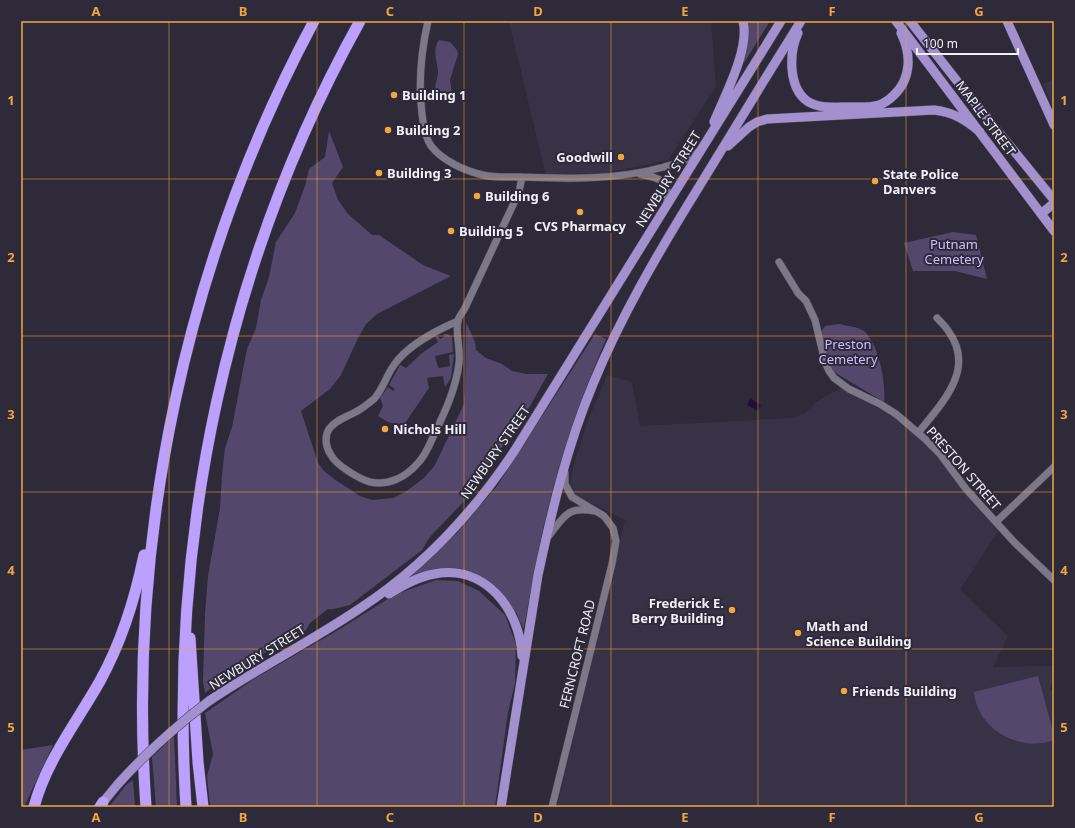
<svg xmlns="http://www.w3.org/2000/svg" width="1075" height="828" font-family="'Noto Sans',sans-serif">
<rect width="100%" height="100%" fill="#2e2a39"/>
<path fill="#383247" d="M509,21H711L716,87L668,160L596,175L579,173L546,176Z
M1054,79V108L1043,84Z
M607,375L632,382L640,426L793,418L805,413L816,402L841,388L897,418L931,449L999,530L960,590L1008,636L993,667L1054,666V673L1050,690L1054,691V807H557L625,520L579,497L574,494L570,488L571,475L585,428Z"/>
<path fill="#53486c" d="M747,21H770L744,63H742L748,38Z
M439,40L450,42L457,50L458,54L450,80L452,93C448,98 444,99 438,96C432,87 438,81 438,71C437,61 432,50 439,40Z
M329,131L343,167L332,183L338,200L348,214L372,235H379L423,265L451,276L377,314L366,324L358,338L341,375L330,389L301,411L318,463L324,471L334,479L360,496L372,500L393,498L405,492L424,478L435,465L464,404L465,390L466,322L475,342L476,350L486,358L502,364L512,371L526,374H548L530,406L467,498L429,538L422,550L350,605L334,609H328L310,623L306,630L257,657L230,674L205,693L203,681L205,614L208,576L220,508L222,475L225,448L232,427L247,349L256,328L261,300L269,277L276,242L295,213L305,186L309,169L325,157Z
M953,232L976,235L987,279L955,271H913L904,243Z
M840,324C846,326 859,327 864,331C879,345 886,382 884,402L824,366L821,332L825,326Z
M445,334H448L452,337L453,352L435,356L438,367L439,368L450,366L449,355L454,354L451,378L445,387L443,376L427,378L429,388L403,426L388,422L378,416L383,406L380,398L388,387L393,391L395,389L389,385L400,365L406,368L422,353L438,342L435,337L437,335L440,339L444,337L443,335Z
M595,334L606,339C588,381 572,424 559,467C543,520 534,574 524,627L523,628L517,614L502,593L473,574L411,576L457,533L497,486Z
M436,580L458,581L479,591L505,615L516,644L515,683L508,712L495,807H210L207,776L213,754L205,713L254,679L340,629L394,595Z
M1038,676L1054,735V740C1020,753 977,729 974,692Z
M174,736L177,807H156L152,757Z
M53,745L24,807H21V750Z
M133,780L135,807H109L126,785Z"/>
<path fill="#200f3c" d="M750,398L761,405L758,411L747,405Z"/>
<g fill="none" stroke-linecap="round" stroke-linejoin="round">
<defs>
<path id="minor" d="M428,21C421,52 418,82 422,114C423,124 425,137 431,146C443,161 465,171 483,175C496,178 509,177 522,177C570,179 617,180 664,167C676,164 689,160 699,151
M640,174C660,178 670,180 667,203
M779,262L798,293L806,301L815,320L825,362L829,371L834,378L849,389L880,404L896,414L924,438L940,454L966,489L1014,542L1054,580
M458,321C437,330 407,346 394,365C386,376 383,389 374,399C369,403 364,407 359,410C350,416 336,419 329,429C324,437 326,448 331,455C336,465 359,479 370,482C389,486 406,477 418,463C425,456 429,446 433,437C444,414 456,389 459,363C461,350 455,333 458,321C458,317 463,312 465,308L519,192L522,177
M918,433C941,404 976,370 949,332C946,327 941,322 937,318
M996,522L1054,467
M547,538C563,519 566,505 594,511
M552,807L612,564L616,541L613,528L604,516L572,497L565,484V473"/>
<path id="major" d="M896,21L1054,231
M910,21L957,81L1054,200
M1007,21L1054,125
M798,33C789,52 788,87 807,101C819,109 835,107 849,107C859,107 869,108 879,105C885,103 890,99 894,95C912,78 911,53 901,33
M714,122C725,95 750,49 743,21
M728,146L749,127L757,122L767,119L934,110C953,112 966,120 980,132
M1041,214L1054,203
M389,594C403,585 417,577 434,574C485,564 520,609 522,656
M209,701C258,668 310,642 359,609C422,568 474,512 515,450L781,21
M99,807L118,784
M501,807L538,575C552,510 567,446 593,384C621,316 658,253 697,190C731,134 766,77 801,21"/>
<path id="highway" d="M190,638L198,762L203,807
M34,807C46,761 77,722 100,681C122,641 135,599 144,555
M100,807L103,802
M146,807C127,536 186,260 314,21
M186,807C169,535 227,260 360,21"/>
</defs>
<use href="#minor" stroke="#4b4854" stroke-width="8"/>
<use href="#major" stroke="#4b4854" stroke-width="10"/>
<use href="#highway" stroke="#4b4854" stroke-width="12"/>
<use href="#minor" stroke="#7c7789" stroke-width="7"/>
<use href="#major" stroke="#a290cf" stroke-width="9"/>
<use href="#highway" stroke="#bca0fd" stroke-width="11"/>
<defs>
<path id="major-bridge" d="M118,784C146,753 176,726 209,701"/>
</defs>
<use href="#major-bridge" stroke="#4b4854" stroke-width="10" stroke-linecap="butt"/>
<use href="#major-bridge" stroke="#a290cf" stroke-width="9"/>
</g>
<path fill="none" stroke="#f1a640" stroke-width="1" stroke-opacity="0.55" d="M169,21V807M317,21V807M464,21V807M611,21V807M758,21V807M906,21V807M21,179H1054M21,336H1054M21,492H1054M21,649H1054"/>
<g fill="#f1a640" stroke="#2e2a39" stroke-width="1.5">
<circle cx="394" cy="95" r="4"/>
<circle cx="388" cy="130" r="4"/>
<circle cx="621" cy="157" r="4"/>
<circle cx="379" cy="173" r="4"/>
<circle cx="875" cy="181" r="4"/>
<circle cx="477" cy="196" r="4"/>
<circle cx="580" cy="212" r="4"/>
<circle cx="451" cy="231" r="4"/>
<circle cx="385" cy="429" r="4"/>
<circle cx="732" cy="610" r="4"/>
<circle cx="798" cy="633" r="4"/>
<circle cx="844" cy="691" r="4"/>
</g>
<g text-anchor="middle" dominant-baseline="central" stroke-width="4" stroke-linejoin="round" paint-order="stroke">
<g font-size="13" font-weight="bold" fill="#f1eff9" stroke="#2e2a39" text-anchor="start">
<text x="402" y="95">Building 1</text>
<text x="396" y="130">Building 2</text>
<text x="613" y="157" text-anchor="end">Goodwill</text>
<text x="387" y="173">Building 3</text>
<text x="883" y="174">State Police<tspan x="883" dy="15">Danvers</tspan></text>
<text x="485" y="196">Building 6</text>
<text x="580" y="226" text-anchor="middle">CVS Pharmacy</text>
<text x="459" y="231">Building 5</text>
<text x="393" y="429">Nichols Hill</text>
<text x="724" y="603" text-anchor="end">Frederick E.<tspan x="724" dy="15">Berry Building</tspan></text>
<text x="806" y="626">Math and<tspan x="806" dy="15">Science Building</tspan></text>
<text x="852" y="691">Friends Building</text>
</g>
<g font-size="13" fill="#f1eff9" stroke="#2e2a39">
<text transform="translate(986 118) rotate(53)">MAPLE STREET</text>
<text transform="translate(668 179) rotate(-58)">NEWBURY STREET</text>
<text transform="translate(495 452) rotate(-55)">NEWBURY STREET</text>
<text transform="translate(964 468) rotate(49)">PRESTON STREET</text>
<text transform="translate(577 654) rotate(-76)">FERNCROFT ROAD</text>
<text transform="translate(257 657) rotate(-32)">NEWBURY STREET</text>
</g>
<g font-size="13" fill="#cfbdfe" stroke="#2e2a39">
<text x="954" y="244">Putnam<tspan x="954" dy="15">Cemetery</tspan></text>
<text x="848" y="344">Preston<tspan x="848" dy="15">Cemetery</tspan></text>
</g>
</g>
<rect width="1075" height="828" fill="none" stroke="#2e2a39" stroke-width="44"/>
<path d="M917 48v6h101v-6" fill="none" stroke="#f1eff9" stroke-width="2"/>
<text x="923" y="48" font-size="12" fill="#f1eff9" stroke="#2e2a39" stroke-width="3" paint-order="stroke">100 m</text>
<rect x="22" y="22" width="1031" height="784" fill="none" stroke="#f1a640" stroke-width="1.5"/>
<g font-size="13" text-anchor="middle" font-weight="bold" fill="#f1a640">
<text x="96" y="16">A</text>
<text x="243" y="16">B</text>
<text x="390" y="16">C</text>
<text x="538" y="16">D</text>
<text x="685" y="16">E</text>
<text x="832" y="16">F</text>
<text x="979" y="16">G</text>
<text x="11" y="105">1</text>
<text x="1064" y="105">1</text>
<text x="11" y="262">2</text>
<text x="1064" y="262">2</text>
<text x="11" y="419">3</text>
<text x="1064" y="419">3</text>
<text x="11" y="575">4</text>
<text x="1064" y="575">4</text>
<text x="11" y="732">5</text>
<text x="1064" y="732">5</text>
<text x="96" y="822">A</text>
<text x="243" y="822">B</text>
<text x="390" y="822">C</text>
<text x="538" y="822">D</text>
<text x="685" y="822">E</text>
<text x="832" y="822">F</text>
<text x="979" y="822">G</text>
</g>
</svg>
